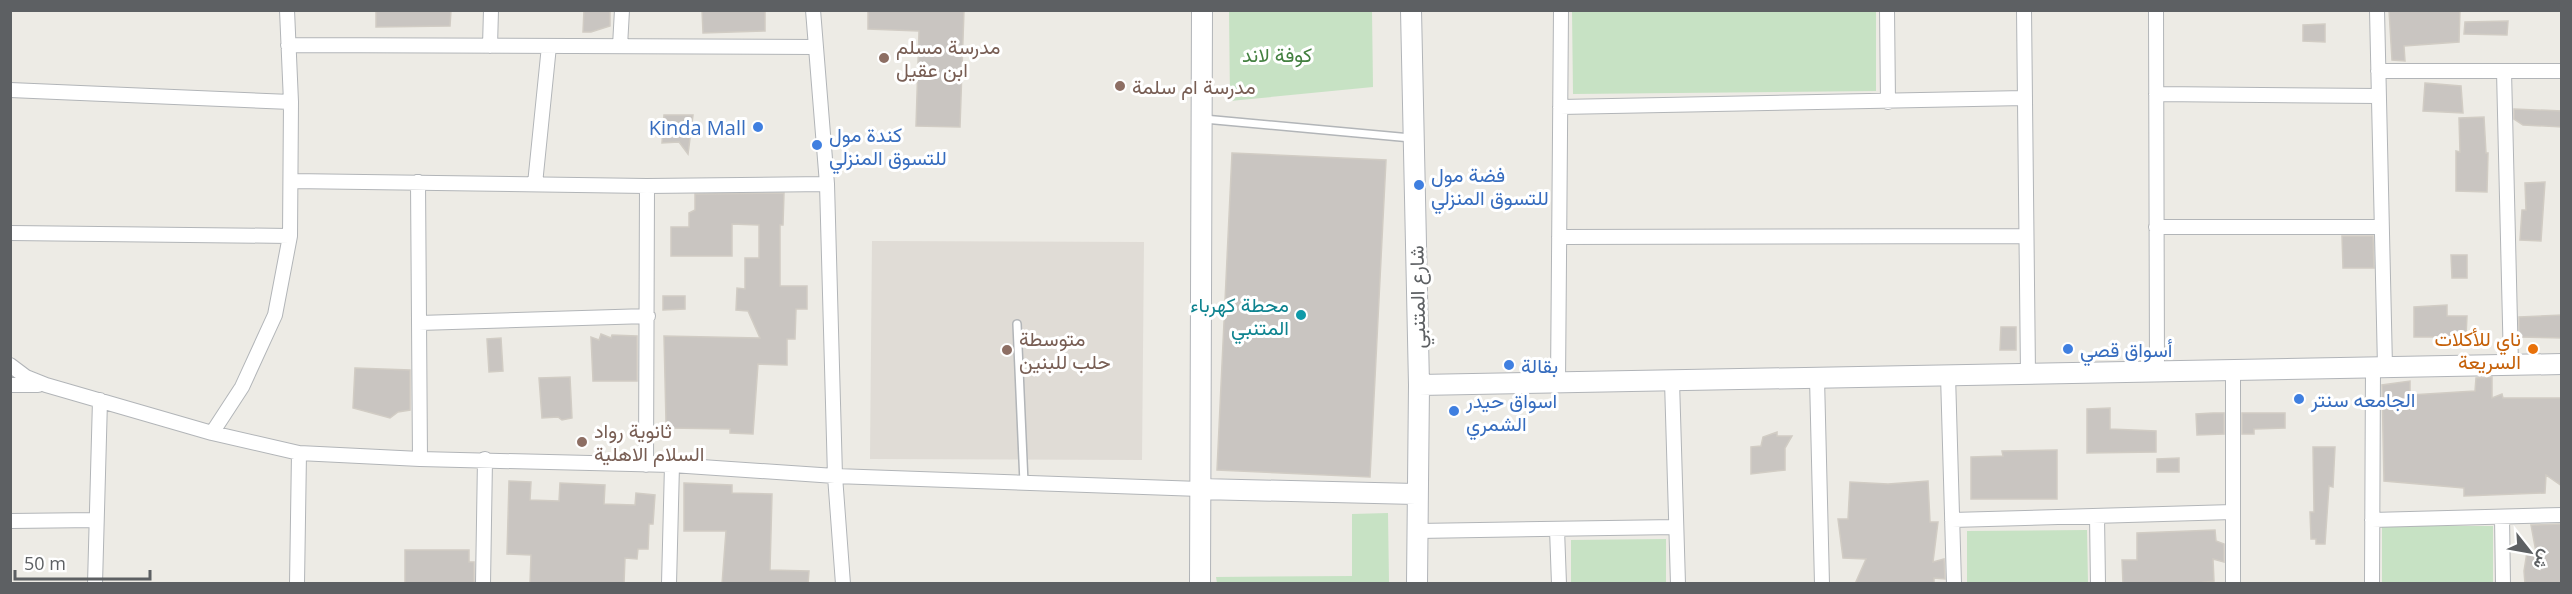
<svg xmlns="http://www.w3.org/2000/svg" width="2572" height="594" font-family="'Open Sans',Vazirmatn,sans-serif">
<rect width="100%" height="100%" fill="#edebe5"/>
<path fill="#e0dcd6" d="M872,241L1144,242L1142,460L870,459Z"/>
<path fill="#c7e2c4" d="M1229,11H1372L1373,87L1230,101Z
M1572,11H1876V91L1573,94Z
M1388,513L1389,583H1217L1216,577L1352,576V514Z
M2382,526H2493V582H2382Z
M2087,530L2088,583H1967V531Z
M1666,539V583H1571V540Z"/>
<path fill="#c9c5c1" stroke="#d1ccc4" stroke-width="1.5" d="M376,10H451L450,26L376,27Z
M584,10H610V26L591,32H583Z
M702,10H765V31L703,33Z
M868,10H964L960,127L916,126L919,31L868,29Z
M2389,10H2460L2459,42L2404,46L2405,61L2392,60Z
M2508,21L2507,35L2464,34L2465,22Z
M2325,24V42L2303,41V25Z
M2425,83L2461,86L2463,113L2423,111Z
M2514,109L2562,111V127L2523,125L2514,119Z
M664,115H693L688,154L679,142L662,143Z
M2484,117L2486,153H2488L2487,192L2456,191V151L2460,152L2459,118Z
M1232,153L1386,160L1370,477L1217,470Z
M2545,182L2541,241L2520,240L2522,210H2526L2525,183Z
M784,193L783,225H780V286H807V309H796L795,339H787V365L758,364L753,434L730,433V429L669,428V422H666L664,336L760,338L748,311L736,310L737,288L745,289V258H759V225L732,224V256H671V227H689V213L695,210V194Z
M2342,236H2373L2374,268H2343Z
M2451,255H2467V278H2452Z
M663,296H685V309L663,310Z
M2447,305V316H2467L2466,337H2414V307Z
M2562,315V338L2519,337V317Z
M2001,327H2016V350H2000Z
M601,334L611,338L612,335L637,336V381H593L591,337L599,340Z
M501,338L503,371L489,372L487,339Z
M355,368L410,370V410L398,412L390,418L353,408Z
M570,377L572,418L562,420L558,417L542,418L539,378Z
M2492,377V398L2502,394L2503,398H2562V486L2546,475L2545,493L2464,496V488L2384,481L2382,385L2410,381V395L2475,391L2476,378Z
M2110,408V429L2156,431V452L2087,453V409Z
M2213,413H2224V434L2197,435L2196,414Z
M2242,413H2285V428L2254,429V434H2242Z
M1777,432V436H1792L1785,448V470L1751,474V447L1761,446L1763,437Z
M2313,447H2335L2333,487L2329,486L2325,544H2316V539H2311L2310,512H2314Z
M2057,450V499H1971V457L2003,456L2002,451Z
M2179,458V472H2157V459Z
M509,481L531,482L530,500L559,501L560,483L605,485L604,504L635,505L636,493L655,495L653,524H649L648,549H638L637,559L625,558L624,584H530L531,555L507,554Z
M1928,481L1930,522H1938L1933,562L1944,559L1945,579L1934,578V584H1855L1866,559L1843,558L1838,519H1848L1850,482L1888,484Z
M684,483L732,485V493L772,494L770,570L809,571L808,584H722L726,531H684Z
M2562,524V584H2525L2524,571L2527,552H2536L2531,525Z
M2215,530L2216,541L2224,544V562L2213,559L2214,581L2191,584H2123L2122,560H2137V533Z
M405,550H469V562H474V584H405Z"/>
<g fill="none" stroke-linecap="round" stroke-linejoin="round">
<defs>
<path id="lane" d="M1204,119L1411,138
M1017,324L1024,483"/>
<path id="street" d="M813,10L827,184L835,476L843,584
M1887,10L1888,102
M2024,10L2028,374
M2156,10L2157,371
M2377,10L2385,367
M288,45L816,47
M490,46L491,10
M620,46L622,10
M2378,71H2562
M2504,71L2511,365
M10,90L291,102
M2156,94L2378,96
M1560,107L2025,98
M291,181L647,186L827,184
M418,182L420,459
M535,184L549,46
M2156,227H2381
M10,233L290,236
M1559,237L2026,236
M419,323L648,316
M10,365L26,377L46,385L212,433L299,453L420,459L672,465L835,476L1200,489
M1948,375L1954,584
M1817,378L1822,584
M1672,381L1678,584
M1558,383L1561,10
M10,385H38
M212,433L242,387L275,315L290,236L291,102L287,10
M646,465L647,186
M2097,516L2098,584
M2502,517L2503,584
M1952,520L2233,512
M2372,520L2562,515
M10,521L96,520
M1557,529L1559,584
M1417,531L1676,527
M95,584L100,400
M297,584L299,453
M483,584L485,459
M669,584L672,465
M2233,584V370
M2372,584L2373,367"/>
<path id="secondary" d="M1411,10L1419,385L1417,584
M1419,385L2562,364
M1200,489L1416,494
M1200,584L1202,10"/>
</defs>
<use href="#lane" stroke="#b2b5b8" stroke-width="10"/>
<use href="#street" stroke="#b2b5b8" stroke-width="16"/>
<use href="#secondary" stroke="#b1b4b8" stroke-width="22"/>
<use href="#lane" stroke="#fff" stroke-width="7"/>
<use href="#street" stroke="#fff" stroke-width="14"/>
<use href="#secondary" stroke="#fff" stroke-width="20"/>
</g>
<g fill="#8d6e63" stroke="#fff" stroke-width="2">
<circle cx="884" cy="58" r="6"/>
<circle cx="1120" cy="86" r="6"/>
<circle cx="1007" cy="350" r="6"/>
<circle cx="582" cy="442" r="6"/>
</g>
<g fill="#3f7fe0" stroke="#fff" stroke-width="2">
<circle cx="758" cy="127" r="6"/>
<circle cx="817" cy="145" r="6"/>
<circle cx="1419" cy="185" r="6"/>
<circle cx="2068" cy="349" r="6"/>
<circle cx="1509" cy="365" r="6"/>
<circle cx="2299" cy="399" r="6"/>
<circle cx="1454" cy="411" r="6"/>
</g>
<circle fill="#0f9aa8" stroke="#fff" stroke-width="2" cx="1301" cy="315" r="6"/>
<circle fill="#e8710a" stroke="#fff" stroke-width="2" cx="2533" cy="349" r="6"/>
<g text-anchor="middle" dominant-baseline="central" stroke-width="6" stroke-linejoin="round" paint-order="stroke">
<g font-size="20" fill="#785e54" stroke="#fff" text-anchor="start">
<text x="896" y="46">مدرسة مسلم<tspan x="896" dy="23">ابن عقيل</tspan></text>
<text x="1132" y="86">مدرسة ام سلمة</text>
<text x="1019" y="338">متوسطة<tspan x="1019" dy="23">حلب للبنين</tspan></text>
<text x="594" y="430">ثانوية رواد<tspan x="594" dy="23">السلام الاهلية</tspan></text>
</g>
<g font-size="20" fill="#438040" stroke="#fff">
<text x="1277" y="54">كوفة لاند</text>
</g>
<g font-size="20" fill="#366cbe" stroke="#fff" text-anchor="start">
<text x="746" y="127" text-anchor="end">Kinda Mall</text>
<text x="829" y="134">كندة مول<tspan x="829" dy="23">للتسوق المنزلي</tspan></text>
<text x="1431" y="174">فضة مول<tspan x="1431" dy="23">للتسوق المنزلي</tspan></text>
<text x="2080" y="349">أسواق قصي</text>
<text x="1521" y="365">بقالة</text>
<text x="2311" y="399">الجامعه سنتر</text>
<text x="1466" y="400">اسواق حيدر<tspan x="1466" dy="23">الشمري</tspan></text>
</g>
<g font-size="20" fill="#5d6063" stroke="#fff">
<text transform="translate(1417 297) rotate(-91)">شارع المتنبي</text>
</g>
<g font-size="20" fill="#0d838f" stroke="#fff" text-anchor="end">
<text x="1289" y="304">محطة كهرباء<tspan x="1289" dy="23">المتنبي</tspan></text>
</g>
<g font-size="20" fill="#c56008" stroke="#fff" text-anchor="end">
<text x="2521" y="338">ناي للأكلات<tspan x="2521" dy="23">السريعة</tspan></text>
</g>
</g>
<rect width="2572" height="594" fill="none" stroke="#5d6063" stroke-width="24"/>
<g transform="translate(2530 552) rotate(121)" stroke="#ffffff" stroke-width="4.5" paint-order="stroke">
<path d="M0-4.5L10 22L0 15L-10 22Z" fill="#5d6063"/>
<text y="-9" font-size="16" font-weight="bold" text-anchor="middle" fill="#5d6063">ش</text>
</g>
<path d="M15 570v9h135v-9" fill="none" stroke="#5d6063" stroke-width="3"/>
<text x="24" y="570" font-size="18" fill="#5d6063" stroke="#ffffff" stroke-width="4.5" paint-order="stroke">50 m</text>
</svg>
